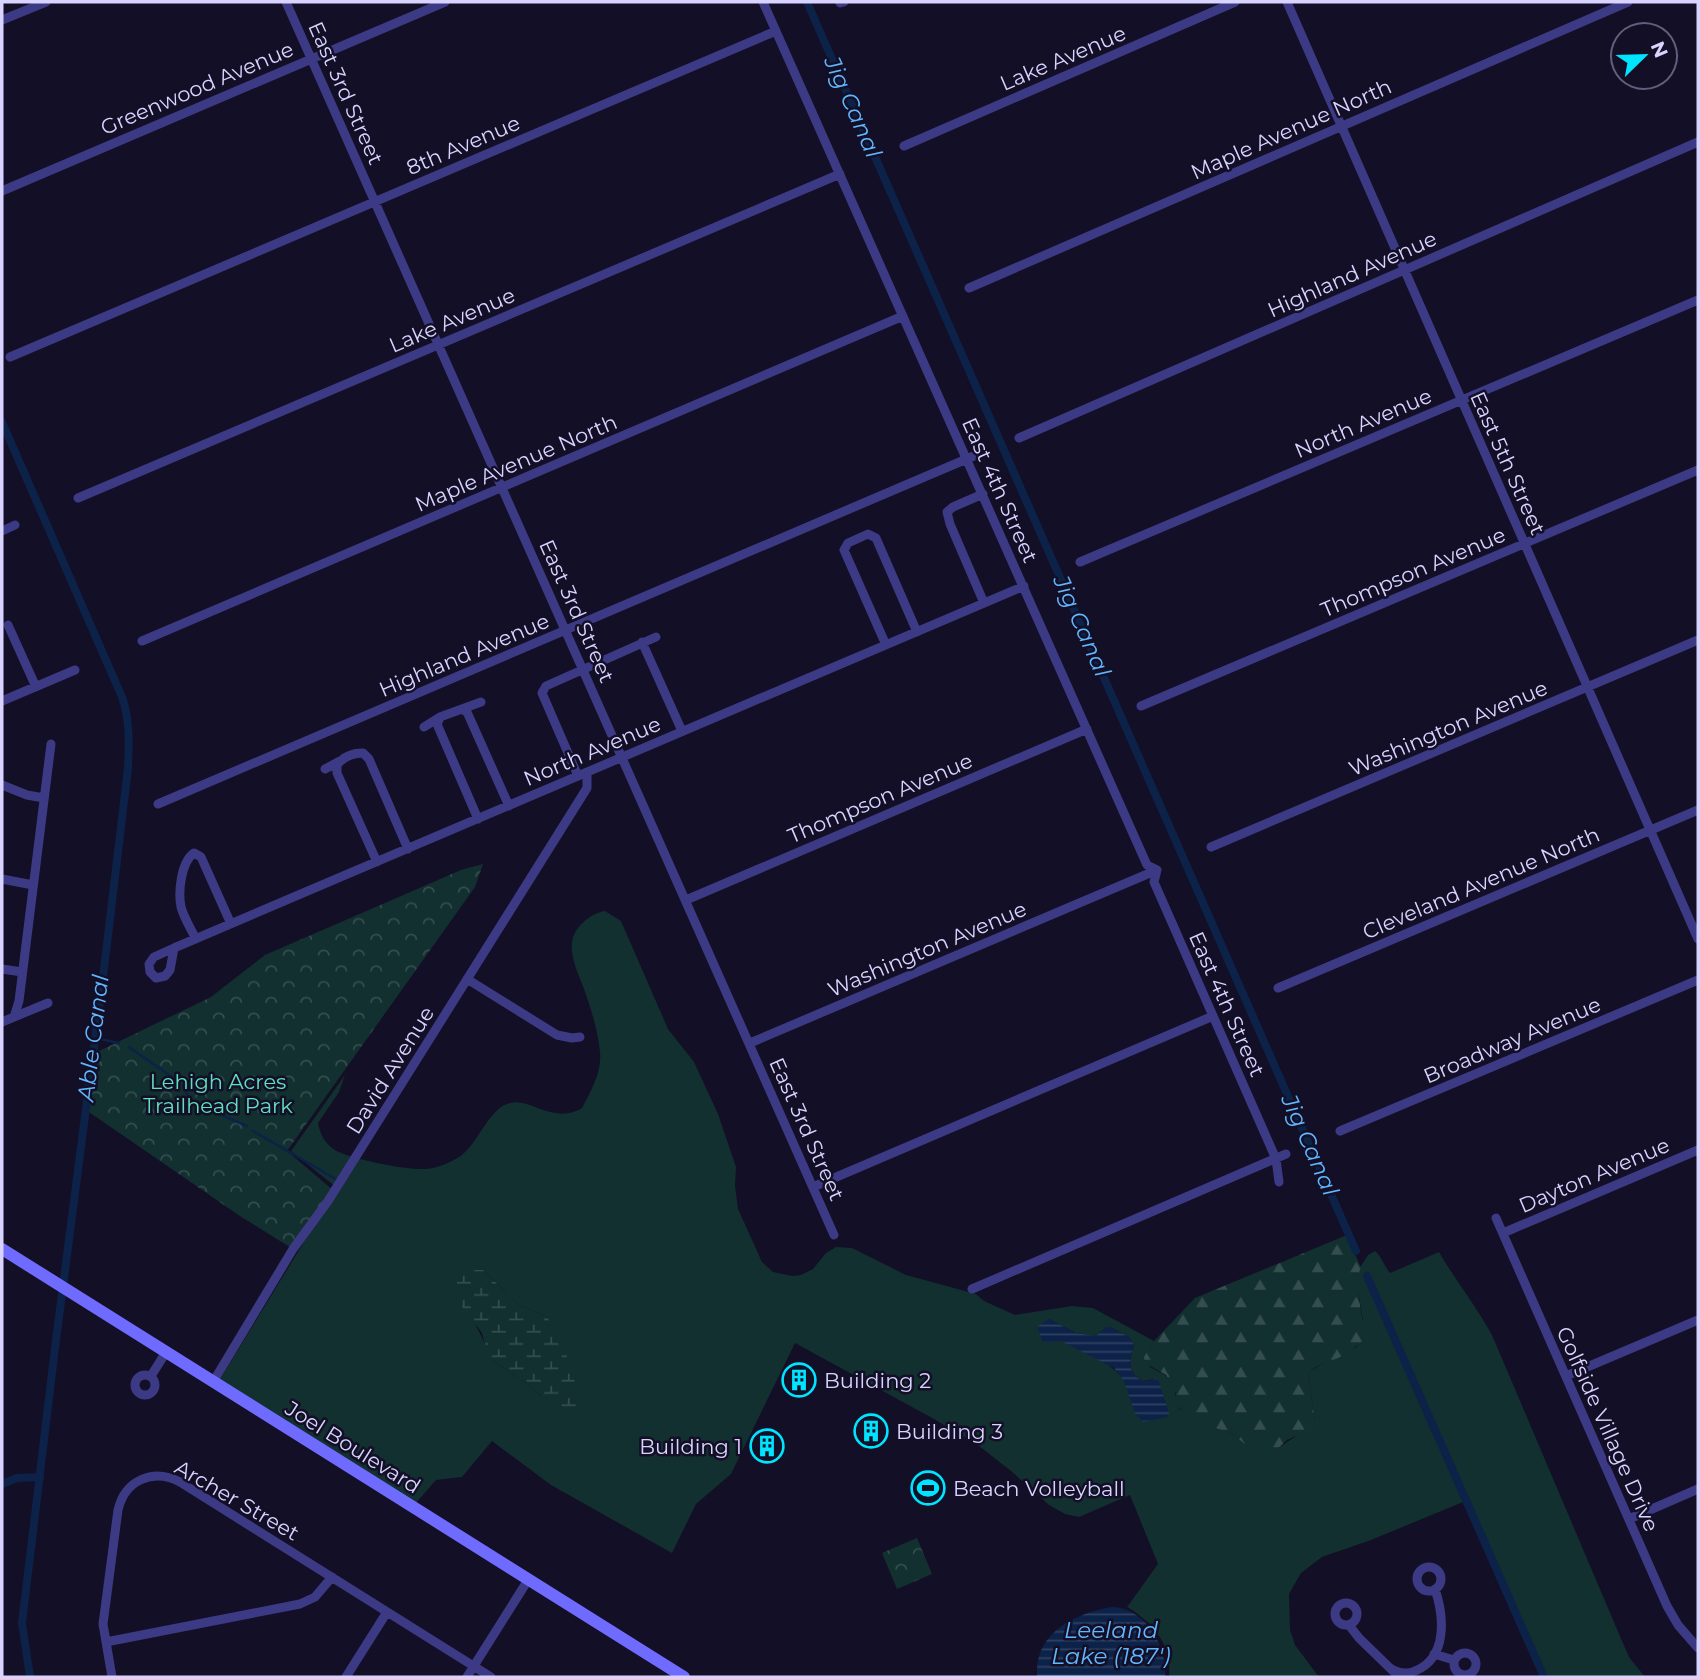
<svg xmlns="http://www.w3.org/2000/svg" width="1700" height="1679" font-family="Montserrat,sans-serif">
<defs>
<pattern id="forest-firs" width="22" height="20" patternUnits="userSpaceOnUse" patternTransform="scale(1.75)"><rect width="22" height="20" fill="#12302f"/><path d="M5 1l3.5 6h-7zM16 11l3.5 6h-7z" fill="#344d4e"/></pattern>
<pattern id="wetland-marsh" width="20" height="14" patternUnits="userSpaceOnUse" patternTransform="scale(1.75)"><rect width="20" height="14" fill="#12302f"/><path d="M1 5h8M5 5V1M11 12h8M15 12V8" fill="none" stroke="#344d4e"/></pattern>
<pattern id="park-crowns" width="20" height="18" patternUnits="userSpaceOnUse" patternTransform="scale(1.75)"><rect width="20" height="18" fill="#12302f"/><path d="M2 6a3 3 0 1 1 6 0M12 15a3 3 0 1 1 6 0" fill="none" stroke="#344d4e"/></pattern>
<pattern id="water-rules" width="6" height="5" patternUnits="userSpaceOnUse" patternTransform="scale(1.75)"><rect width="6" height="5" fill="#0c2248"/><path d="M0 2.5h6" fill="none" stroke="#2f4163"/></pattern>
</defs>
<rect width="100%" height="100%" fill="#130f26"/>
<path fill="#12302f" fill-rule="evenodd" d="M605,911L621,921L668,1029L694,1062L718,1114L736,1167L735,1186L738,1209L762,1262L773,1272L792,1276L801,1275L813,1269L826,1253L836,1247L852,1248L906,1275L976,1294L984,1301L1015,1315L1072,1306L1093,1308L1154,1341L1148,1351L1150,1367L1165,1375L1173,1385L1179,1409L1231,1433L1257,1453L1269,1455C1285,1442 1301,1435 1315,1420L1308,1374C1314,1366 1345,1354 1357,1347L1363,1321L1357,1284V1272L1368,1255L1375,1251C1382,1257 1384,1266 1390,1273L1439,1252C1456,1281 1476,1306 1492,1335L1622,1641L1629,1657L1645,1677H1544L1468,1500L1371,1540L1322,1557L1301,1573L1289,1594L1290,1630L1295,1645L1319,1677H1169C1172,1645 1154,1623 1127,1607L1158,1564L1130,1495L1079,1517L1065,1514L1049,1505L1011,1471L979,1446L934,1419L795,1343L731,1474L696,1504L672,1553L551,1485L492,1441L462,1477L436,1480L415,1504L219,1381L337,1188L291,1151L345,1075L339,1092L318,1123C320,1134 325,1144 335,1150C350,1159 405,1170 424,1169C436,1169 449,1163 459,1157C478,1145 489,1107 510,1103C532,1098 552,1125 582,1108C591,1091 602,1072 600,1052C598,1031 591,1009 584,989C579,975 570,958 572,942C574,927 591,913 605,911ZM483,1270L519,1305L547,1317L568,1360L541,1396L533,1388L494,1361L472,1318ZM1049,1319L1076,1333L1096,1336L1108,1326L1129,1337L1134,1345C1129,1358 1127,1373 1142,1381L1154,1379L1143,1421C1132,1409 1133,1396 1125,1382C1116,1365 1075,1343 1056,1340Z"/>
<path fill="url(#forest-firs)" d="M1347,1235L1361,1268C1353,1278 1363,1322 1366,1337C1358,1346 1349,1353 1338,1358C1327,1363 1316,1364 1308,1374L1315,1420L1311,1429L1287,1440L1270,1456L1256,1453L1231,1433L1194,1421L1187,1417L1176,1404V1394L1166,1375L1145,1363L1144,1357L1154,1341L1195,1298Z"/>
<path fill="url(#wetland-marsh)" d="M475,1270H483L519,1305L547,1317C560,1336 583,1387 575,1408L569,1411L556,1410L533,1388L494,1361L487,1351L482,1333L460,1304L455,1290L458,1277L466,1272Z"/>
<path fill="url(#park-crowns)" d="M483,864L475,887L287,1151L334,1191L293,1249L240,1216L86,1110L93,1054L211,997L265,955L461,870Z
M917,1538L932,1574L897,1589L882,1553Z"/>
<path fill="url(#water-rules)" d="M1049,1319L1076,1333L1096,1336L1108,1326L1129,1337L1134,1345C1129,1358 1127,1373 1142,1381L1158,1379L1169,1413L1167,1417L1143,1422L1135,1413L1124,1381L1114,1368L1061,1341L1043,1342L1037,1327Z
M1111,1607C1145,1607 1168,1647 1165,1677H1037C1034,1633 1074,1614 1111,1607Z"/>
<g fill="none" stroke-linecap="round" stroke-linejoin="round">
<path stroke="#0c2248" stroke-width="2.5" d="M95,1038L119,1043
M129,1047L172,1077
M183,1086L191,1102L247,1126
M253,1131L336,1179"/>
<path stroke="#0c2248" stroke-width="8" d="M807,2L1356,1251
M2,422L122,697C130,720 129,744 128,768L104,969L55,1348L22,1623L30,1677
M1367,1276L1544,1677
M2,1484L17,1478L40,1477"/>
<path stroke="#3d3a85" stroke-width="9" d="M286,2L834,1235
M763,2L1147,865L1157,870L1154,882L1276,1159L1279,1182
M1287,2L1698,939
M840,3L844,2
M2,20L46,2
M904,146L1235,2
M2,191L445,2
M969,288L1628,2
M10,357L776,31
M1019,438L1698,142
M983,494L953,507L947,512L950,524L984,603
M78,498L840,174
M2,531L15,525
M1080,562L1698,300
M8,625L36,687
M142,641L903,316
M642,642L682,731
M886,645L844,550L848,543L868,534L876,538L917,632
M2,701L75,670
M1141,706L1698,470
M463,710L467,712L509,806
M439,720L437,724L478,819
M424,727L440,717L481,702
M325,769L340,761
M578,776L542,693L546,686L656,637
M2,785L27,795L44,798
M158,804L976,455
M1211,847L1698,640
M377,862L337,773V765C344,756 352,753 363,753L369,759L408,849
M2,879L33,885
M686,900L1087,729
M196,939C191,929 184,918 181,907C178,892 181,862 194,853L201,857L231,924
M174,948L1024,586
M174,948L170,970L165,976L156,978L150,972L149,964L154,957Z
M2,969L22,972
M467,979L557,1035L572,1038L580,1037
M1278,988L1698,810
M14,1017L19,1001L51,744
M2,1022L48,1003
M750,1043L1157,870
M1340,1131L1698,980
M813,1187L1213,1016
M1496,1218L1667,1606L1678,1625L1698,1648
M1503,1233L1698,1150
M972,1289L1286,1154
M135 1385a10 10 0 1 1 20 0a10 10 0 1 1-20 0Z
M151,1376L166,1352
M1566,1376L1698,1320
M213,1382L293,1249L328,1201L587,788V773
M1629,1519L1698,1489
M1417 1579a12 12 0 1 1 24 0a12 12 0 1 1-24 0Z
M1335 1614a11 11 0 1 1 22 0a11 11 0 1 1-22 0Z
M1349,1625L1359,1638L1394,1672
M106,1642L300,1604L315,1597L332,1577
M1454 1664a11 11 0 1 1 22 0a11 11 0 1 1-22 0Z
M1434,1654L1454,1660
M1390,1668C1398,1673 1406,1675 1415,1671C1448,1658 1444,1616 1435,1589
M112,1677L103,1624L118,1510C125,1480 153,1468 180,1482L491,1677
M346,1677L387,1612
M467,1677L528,1580"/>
<path stroke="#6f6bff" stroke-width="12" d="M2,1249L684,1677"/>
</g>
<defs>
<symbol id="building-ring" viewBox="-11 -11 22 22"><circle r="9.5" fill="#130f26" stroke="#00e5ff" stroke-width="1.5"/><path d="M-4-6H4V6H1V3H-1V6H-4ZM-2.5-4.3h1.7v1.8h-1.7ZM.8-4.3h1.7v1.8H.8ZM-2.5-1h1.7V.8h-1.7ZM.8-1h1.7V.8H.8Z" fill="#00e5ff"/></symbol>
<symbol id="stadium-ring" viewBox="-11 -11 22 22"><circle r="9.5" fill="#130f26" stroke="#00e5ff" stroke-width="1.5"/><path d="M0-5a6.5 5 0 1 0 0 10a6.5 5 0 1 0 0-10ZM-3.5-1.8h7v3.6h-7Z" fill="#00e5ff"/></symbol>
</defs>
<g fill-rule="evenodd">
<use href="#building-ring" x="780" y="1361" width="38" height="38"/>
<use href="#building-ring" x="852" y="1412" width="38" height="38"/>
<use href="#building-ring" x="748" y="1427" width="38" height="38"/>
<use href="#stadium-ring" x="909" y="1469" width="38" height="38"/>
</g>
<g text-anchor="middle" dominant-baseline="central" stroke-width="5" stroke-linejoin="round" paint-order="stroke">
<g font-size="21" fill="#d9d4ff" stroke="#130f26">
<text transform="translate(1063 58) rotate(-23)">Lake Avenue</text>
<text transform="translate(197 88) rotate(-23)">Greenwood Avenue</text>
<text transform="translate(346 93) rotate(66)">East 3rd Street</text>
<text transform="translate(1291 129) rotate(-24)">Maple Avenue North</text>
<text transform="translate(463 145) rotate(-23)">8th Avenue</text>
<text transform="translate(1352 274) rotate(-24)">Highland Avenue</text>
<text transform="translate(452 320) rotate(-23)">Lake Avenue</text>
<text transform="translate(1363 423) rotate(-23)">North Avenue</text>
<text transform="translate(516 463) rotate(-23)">Maple Avenue North</text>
<text transform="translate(1508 463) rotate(66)">East 5th Street</text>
<text transform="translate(1000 490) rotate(66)">East 4th Street</text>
<text transform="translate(1413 572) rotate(-23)">Thompson Avenue</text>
<text transform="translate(577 611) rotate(66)">East 3rd Street</text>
<text transform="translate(464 655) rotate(-23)">Highland Avenue</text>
<text transform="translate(1448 728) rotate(-23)">Washington Avenue</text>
<text transform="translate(592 751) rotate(-23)">North Avenue</text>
<text transform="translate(880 798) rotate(-23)">Thompson Avenue</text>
<text transform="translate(1481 883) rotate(-23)">Cleveland Avenue North</text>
<text transform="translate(927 949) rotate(-23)">Washington Avenue</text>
<text transform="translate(1227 1004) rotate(66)">East 4th Street</text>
<text transform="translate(1512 1040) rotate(-23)">Broadway Avenue</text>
<text transform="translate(390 1070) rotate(-58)">David Avenue</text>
<text transform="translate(807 1129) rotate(66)">East 3rd Street</text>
<text transform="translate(1594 1175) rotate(-23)">Dayton Avenue</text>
<text transform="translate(1608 1429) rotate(66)">Golfside Village Drive</text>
<text transform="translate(353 1447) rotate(32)">Joel Boulevard</text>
<text transform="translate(237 1500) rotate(30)">Archer Street</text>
</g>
<g font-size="21" fill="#5fe0c0" stroke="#130f26">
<text x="218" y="1081">Lehigh Acres<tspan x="218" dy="24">Trailhead Park</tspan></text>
</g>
<g font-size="21" fill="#d9d4ff" stroke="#130f26" text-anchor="start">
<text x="824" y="1380">Building 2</text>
<text x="896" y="1431">Building 3</text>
<text x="742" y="1446" text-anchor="end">Building 1</text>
<text x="953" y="1488">Beach Volleyball</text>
</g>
<g font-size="23" font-style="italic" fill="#62b6ff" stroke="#130f26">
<text transform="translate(853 107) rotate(66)">Jig Canal</text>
<text transform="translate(1082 626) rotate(66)">Jig Canal</text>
<text transform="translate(93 1038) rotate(-83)">Able Canal</text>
<text transform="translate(1310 1145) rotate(66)">Jig Canal</text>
<text x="1111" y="1630">Leeland<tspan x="1111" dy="26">Lake (187')</tspan></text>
</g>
</g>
<rect width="1700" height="1679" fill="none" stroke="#d9d4ff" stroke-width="7"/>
<g transform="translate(1644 56) rotate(67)"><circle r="33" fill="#130f26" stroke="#625e7d" stroke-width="2"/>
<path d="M0-5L12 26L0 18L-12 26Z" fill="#00e5ff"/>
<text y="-10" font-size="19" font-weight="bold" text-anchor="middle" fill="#d9d4ff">N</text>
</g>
</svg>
